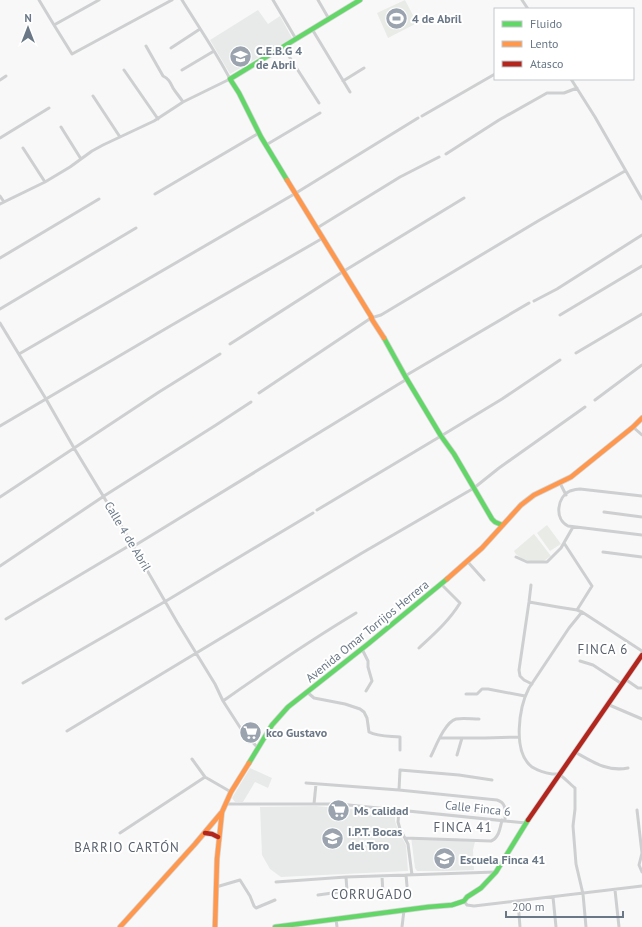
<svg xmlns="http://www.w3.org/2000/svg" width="642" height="927" font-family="'PT Sans',sans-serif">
<rect width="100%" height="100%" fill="#f8f8f8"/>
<path fill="#e8eaea" d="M258,10L268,24L280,16L292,38L230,74L210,40Z
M250,768L272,778L268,788L255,782L243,802H235L232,798Z
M316,806L395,813V821L398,830L406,845L408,871L281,877L270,869L262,855L260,807Z
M411,837L475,842L473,850L474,870L447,871H417L415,868Z"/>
<path fill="#e8ebe6" d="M405,0L417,23L388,38L377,13Z
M547,525L561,544L550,551L537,533Z
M534,534L551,556C549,557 546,560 543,561C534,563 518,560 514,551Z"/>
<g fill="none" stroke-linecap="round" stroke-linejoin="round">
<defs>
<path id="fast" d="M287,180L261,137L239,93L230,79L360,0
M384,338L405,376L441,436L454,454L492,519L495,522L502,525
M249,763L272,725L288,707L368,644L447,579
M275,927L428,907L452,905L464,901L467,897L481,888L496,872L528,820"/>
<path id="slow" d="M287,180L372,318H371L384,338
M447,579L482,548L521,505L534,495L571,477L633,427L642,418
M120,927L195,844L221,813
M215,927L217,859L222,812L231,792L249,763"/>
<path id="jam" d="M528,820L642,655
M205,833L212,834L218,837"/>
</defs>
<use href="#fast" stroke="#d4d5d6" stroke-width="6"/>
<use href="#slow" stroke="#d4d5d6" stroke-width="6"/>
<use href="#jam" stroke="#d4d5d6" stroke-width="6"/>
<path stroke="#cecfd1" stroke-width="3" d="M39,0L54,25
M99,0L54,25L72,54L172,0
M273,0L296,39
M318,0L329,19
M522,0L528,9
M312,29L350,92
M146,46L163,76C169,79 170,82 173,88C176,93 180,97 183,102
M283,47L319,103
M171,48L200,29
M124,70L158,119
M182,70L214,51
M571,79L595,117L642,199
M0,80L6,76
M343,81L364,68
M93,96L120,137
M422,116L495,74
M61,127L81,159
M0,138L49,108
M266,145L320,113
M23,148L45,182
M446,154L499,120L547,93H564L577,88
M155,194L259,133
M0,196L4,202
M0,204L45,182L70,167L92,151L103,145L154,121L183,102L230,79C216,52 198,26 182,0
M317,228L400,177L439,157
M0,258L99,199
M534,301L557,289L642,235
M0,309L136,228
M560,315L642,266
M0,323L46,399L74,448L122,527L177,622L215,684L223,701L243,732L258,748
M230,344L344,271L464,198
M576,353L642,314
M19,354L296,193L418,118
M405,376L529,303
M259,393L371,318L381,315L538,221L625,171
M595,400L642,365
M0,426L172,325L323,238
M633,427L642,435
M560,483L566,495
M642,496L580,489C577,489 573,490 570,491C557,497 554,519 568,526L642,535
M0,497L159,392L220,354
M317,510L441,436L502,399L560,360
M604,512L642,517
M564,543L592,586L577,610
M603,552L642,557
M516,557L527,562H547L561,548L573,527
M467,561L484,580
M0,566L104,496L216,425L251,402
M531,585L529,602L519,670L520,676L524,680L532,684
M529,602L558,607L577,610L582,612L642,651
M582,612L569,628L529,688C519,707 512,752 532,767C537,770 546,773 552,774C554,774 556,774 558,774C563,776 571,785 575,788V809L573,826L576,864L583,894L586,927
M6,619L132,544L134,546L407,379
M419,648C434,634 449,621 460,603L441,584
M362,649L368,661V667L372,681L366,691
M580,661L593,665L622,684
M625,679L638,688H642
M23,683L166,601L313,513
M307,692L314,698L345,704L360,709L364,712L367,718L369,732C378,737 390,736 400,737V750
M466,694H477L482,689H488L525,696
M223,701C267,670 311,640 356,613
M607,704L642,719
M67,731L362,553L474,488L499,468L585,407
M440,738H485L519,737
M575,752C593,762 607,772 628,768
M457,755L462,738
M431,756C436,746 445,722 456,719C463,718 472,719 479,719
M192,759L205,777L231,792
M306,783L399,790L497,800C507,803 505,811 505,820
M399,790L400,770L459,775L492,780
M225,804H339L526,823
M314,804L316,784
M399,810L398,822L400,829L408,844L412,875
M637,810L642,853L639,865L642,872
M120,833L205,777
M405,838L491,841C499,838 500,828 502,820
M406,875L407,886
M382,876L383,894
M276,882L346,877L496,872
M216,887L240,880L250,896L254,906L256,908L275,900
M615,890L619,927
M318,895L347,891L346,877
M553,897L556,927
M464,901L467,905L474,906L642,886
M518,901L520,927
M336,919L337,927
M402,927L404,910"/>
<use href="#fast" stroke="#63d668" stroke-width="4.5"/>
<use href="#slow" stroke="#ff974d" stroke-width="4.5"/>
<use href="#jam" stroke="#b3261e" stroke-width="4.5"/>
</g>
<defs>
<symbol id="stadium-disc" viewBox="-11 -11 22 22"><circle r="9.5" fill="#9ba4ae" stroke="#fff"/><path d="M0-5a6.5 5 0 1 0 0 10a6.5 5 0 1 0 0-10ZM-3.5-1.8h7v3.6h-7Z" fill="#fff"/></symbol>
<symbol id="school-disc" viewBox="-11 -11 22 22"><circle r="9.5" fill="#9ba4ae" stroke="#fff"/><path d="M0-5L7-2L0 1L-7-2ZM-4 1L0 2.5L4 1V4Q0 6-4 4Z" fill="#fff"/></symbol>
<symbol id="supermarket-disc" viewBox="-11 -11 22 22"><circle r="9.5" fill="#9ba4ae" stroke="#fff"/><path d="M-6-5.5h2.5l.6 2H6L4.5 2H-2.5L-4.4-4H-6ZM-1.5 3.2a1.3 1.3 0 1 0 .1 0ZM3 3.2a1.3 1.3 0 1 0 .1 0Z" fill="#fff"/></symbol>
</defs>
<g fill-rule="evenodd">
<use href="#stadium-disc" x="384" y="6" width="25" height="25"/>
<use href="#school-disc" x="228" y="44" width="25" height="25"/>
<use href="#supermarket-disc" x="238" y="720" width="25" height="25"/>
<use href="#supermarket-disc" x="326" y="798" width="25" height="25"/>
<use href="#school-disc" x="320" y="826" width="25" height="25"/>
<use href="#school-disc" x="432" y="846" width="25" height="25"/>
</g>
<g text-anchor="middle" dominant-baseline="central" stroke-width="4" stroke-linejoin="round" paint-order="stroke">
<g font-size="12" font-weight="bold" fill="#697786" stroke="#fff" text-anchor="start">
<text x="412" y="18">4 de Abril</text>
<text x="256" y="50">C.E.B.G 4<tspan x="256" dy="14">de Abril</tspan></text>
<text x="266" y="732">kco Gustavo</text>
<text x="354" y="810">Ms calidad</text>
<text x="348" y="831">I.P.T. Bocas<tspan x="348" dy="14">del Toro</tspan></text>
<text x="460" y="859">Escuela Finca 41</text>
</g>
<g font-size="12" fill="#697786" stroke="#fff">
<text transform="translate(128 536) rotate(59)">Calle 4 de Abril</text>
<text transform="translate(367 631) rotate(-39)">Avenida Omar Torrijos Herrera</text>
<text transform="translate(478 808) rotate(6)">Calle Finca 6</text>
</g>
<g font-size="13" letter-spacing="1" fill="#57606c" stroke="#fff">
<text x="603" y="649">FINCA 6</text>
<text x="463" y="827">FINCA 41</text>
<text x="127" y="847">BARRIO CARTÓN</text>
<text x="372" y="894">CORRUGADO</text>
</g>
</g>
<rect x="494" y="8" width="140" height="72" fill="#ffffff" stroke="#c3c9cf"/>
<rect x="502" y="21" width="20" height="6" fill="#63d668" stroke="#c3c9cf"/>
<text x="530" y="28" font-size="12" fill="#697786">Fluido</text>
<rect x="502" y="41" width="20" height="6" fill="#ff974d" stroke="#c3c9cf"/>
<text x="530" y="48" font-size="12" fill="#697786">Lento</text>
<rect x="502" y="61" width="20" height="6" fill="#b3261e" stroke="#c3c9cf"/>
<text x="530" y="68" font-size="12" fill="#697786">Atasco</text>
<g transform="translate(28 28)" stroke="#ffffff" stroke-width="3" paint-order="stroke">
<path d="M0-3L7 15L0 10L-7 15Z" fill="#697786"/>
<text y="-6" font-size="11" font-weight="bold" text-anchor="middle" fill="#697786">N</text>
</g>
<path d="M506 911v6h117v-6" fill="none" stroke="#697786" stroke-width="2"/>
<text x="512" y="911" font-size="12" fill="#697786" stroke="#ffffff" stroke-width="3" paint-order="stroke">200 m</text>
</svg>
